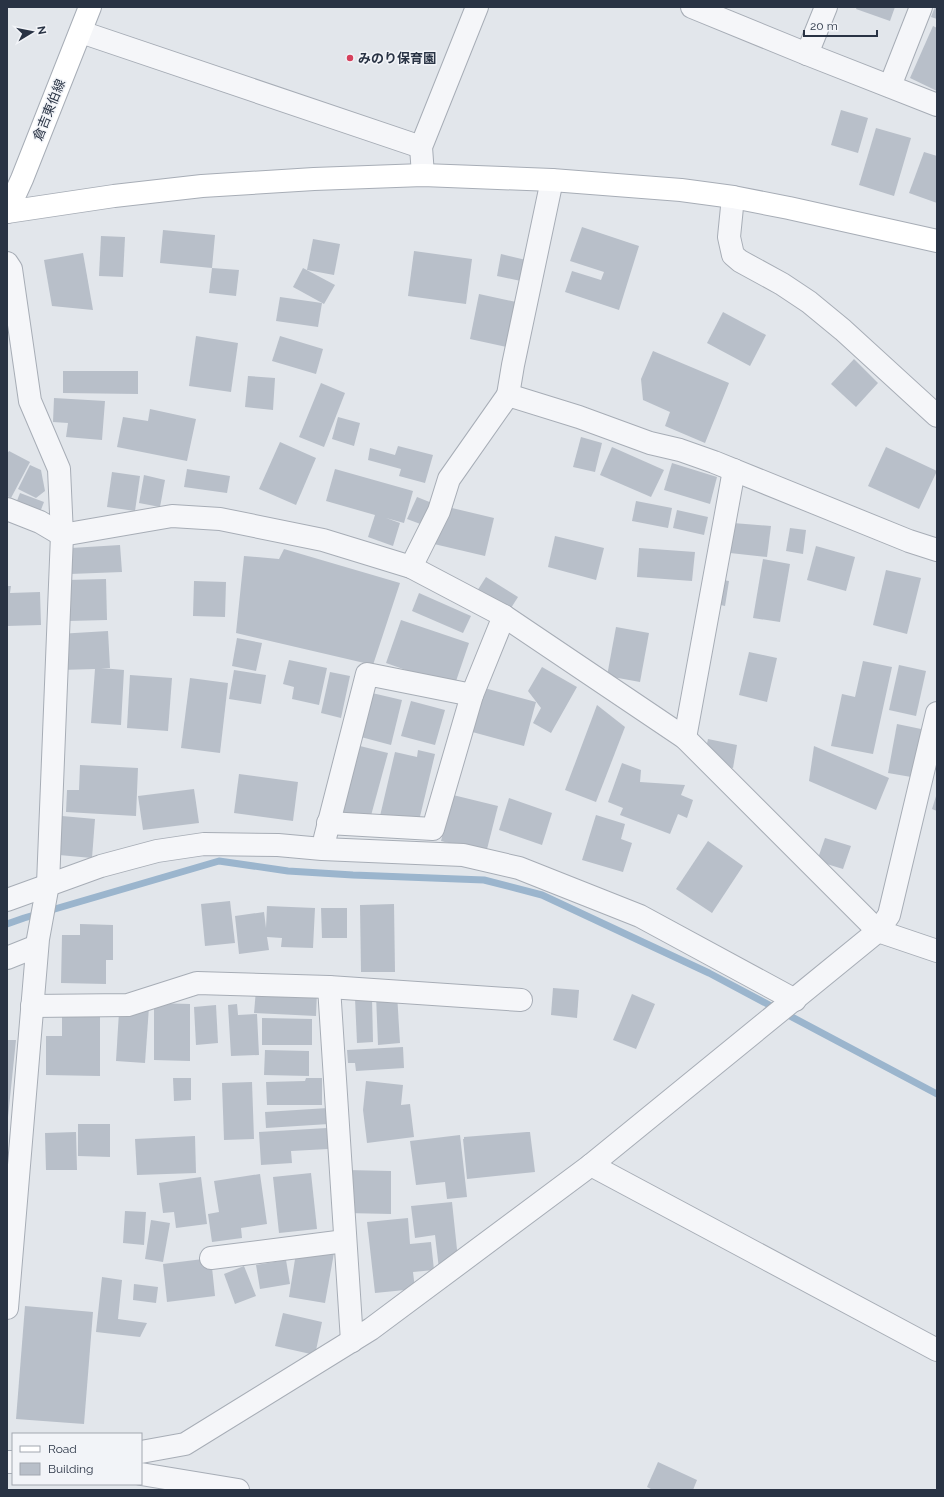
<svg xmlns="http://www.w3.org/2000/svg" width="944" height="1497" font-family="Raleway,'Noto Sans JP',sans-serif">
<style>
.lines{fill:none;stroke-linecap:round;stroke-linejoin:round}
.stream{stroke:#9bb5cd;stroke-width:7}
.building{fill:#b8bfc9}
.street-casing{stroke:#a7adb6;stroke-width:24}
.secondary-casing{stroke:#a7adb6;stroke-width:24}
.street{stroke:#f5f6f9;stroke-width:22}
.secondary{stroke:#fff;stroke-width:22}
.poi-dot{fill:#d6405c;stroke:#f2f4f8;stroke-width:1.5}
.labels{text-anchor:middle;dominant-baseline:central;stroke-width:3;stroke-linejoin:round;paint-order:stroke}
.poi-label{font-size:13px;font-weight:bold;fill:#293344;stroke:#f2f4f8;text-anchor:start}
.street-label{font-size:13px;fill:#293344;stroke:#f2f4f8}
</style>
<rect width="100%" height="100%" fill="#e2e6eb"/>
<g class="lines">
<polyline class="stream" points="7,924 24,918 219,861 288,871 353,875 484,880 542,895 709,973 937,1094"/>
</g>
<g class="building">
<polygon points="857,7 895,7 890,21 856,9"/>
<polygon points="935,7 937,7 937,19 931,17"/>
<polygon points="933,26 937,28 937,91 910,78"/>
<polygon points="841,110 868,118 858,153 831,145"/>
<polygon points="876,128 911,138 894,196 859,185"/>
<polygon points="924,152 937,156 937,203 909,193"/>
<polygon points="582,227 639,246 619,310 565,292 572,271 601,280 604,272 570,261"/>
<polygon points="163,230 215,235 212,268 160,263"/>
<polygon points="101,236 125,237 123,277 99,276"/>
<polygon points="313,239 340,244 334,275 307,270"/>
<polygon points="414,251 472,259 466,304 408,296"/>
<polygon points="83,253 93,310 52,306 44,260"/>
<polygon points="501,254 526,260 521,281 497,276"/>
<polygon points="212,268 239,270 236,296 209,293"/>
<polygon points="303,268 335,285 324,304 293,287"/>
<polygon points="479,294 521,303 511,348 470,339"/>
<polygon points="280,297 322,303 318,327 276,321"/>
<polygon points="723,312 766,335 750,366 707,343"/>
<polygon points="196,336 238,343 231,392 189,386"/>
<polygon points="280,336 323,349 316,374 272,361"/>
<polygon points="653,351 729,383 705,443 665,426 670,412 643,400 641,379"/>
<polygon points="854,359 878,383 856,407 831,384"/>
<polygon points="63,371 138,371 138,394 63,393"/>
<polygon points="248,376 275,378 273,410 245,407"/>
<polygon points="321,383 345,393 324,447 299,437"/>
<polygon points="54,398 105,401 102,440 66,437 68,423 53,422"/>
<polygon points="150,409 196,419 187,461 117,447 123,417 148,421"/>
<polygon points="338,417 360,423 354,446 332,439"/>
<polygon points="581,437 602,443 595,472 573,467"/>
<polygon points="280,442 316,458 296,505 259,489"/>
<polygon points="398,446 433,455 425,483 399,476 401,469 368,460 370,448 395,455"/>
<polygon points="612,447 664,470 651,497 600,475"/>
<polygon points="886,447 937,471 919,509 868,486"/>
<polygon points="9,451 30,462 11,498 7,496 7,454"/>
<polygon points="672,463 717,477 710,504 664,490"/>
<polygon points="30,465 41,470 45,491 36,498 18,489"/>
<polygon points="187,469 230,476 227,493 184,487"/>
<polygon points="335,469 413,491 404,523 386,518 400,523 393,546 368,537 375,515 326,501"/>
<polygon points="112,472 140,476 135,511 107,507"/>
<polygon points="144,475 165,480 160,507 139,503"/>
<polygon points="20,493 44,502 37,520 13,511"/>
<polygon points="417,497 432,503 423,525 407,519"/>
<polygon points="636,501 672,508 668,528 632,521"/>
<polygon points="452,508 494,518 485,556 434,544"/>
<polygon points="677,510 708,517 704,535 673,528"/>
<polygon points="733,523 771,526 767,557 730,553"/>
<polygon points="790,528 806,530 803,554 786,551"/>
<polygon points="555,536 604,548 596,580 548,567"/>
<polygon points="120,545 122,572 70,574 69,559 72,560 71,548"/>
<polygon points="816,546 855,557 846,591 807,580"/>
<polygon points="639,548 695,552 692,581 637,577"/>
<polygon points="284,549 400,583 373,665 236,633 244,556 279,559"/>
<polygon points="763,559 790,564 780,622 753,618"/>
<polygon points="886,570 921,578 907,634 873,625"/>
<polygon points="486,577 518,597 504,619 472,599"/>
<polygon points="106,579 107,620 68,621 67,580"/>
<polygon points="717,579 729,581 725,606 712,603"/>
<polygon points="194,581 226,582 225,617 193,616"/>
<polygon points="7,586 11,586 10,593 40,592 41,625 7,626"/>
<polygon points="419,593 471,616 463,633 412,611"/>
<polygon points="401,620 469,643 454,687 386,663"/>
<polygon points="616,627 649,633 640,682 607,676"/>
<polygon points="108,631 110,668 101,668 124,670 121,725 91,723 95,669 60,670 58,634"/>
<polygon points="237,638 262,643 256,671 232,666"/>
<polygon points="749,652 777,658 767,702 739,695"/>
<polygon points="289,660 327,668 319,705 292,699 294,687 283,684"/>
<polygon points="863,661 892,667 873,754 831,746 842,694 855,697"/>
<polygon points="899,665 926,671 916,716 889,710"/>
<polygon points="542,667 577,687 551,733 533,723 541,708 528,691"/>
<polygon points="234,670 266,675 261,704 229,699"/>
<polygon points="330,672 350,676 341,718 321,713"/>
<polygon points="130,675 172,678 168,731 127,728"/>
<polygon points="190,678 228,683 220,753 181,748"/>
<polygon points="477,686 536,702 524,746 465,730"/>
<polygon points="372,693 402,700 391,745 361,737"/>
<polygon points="411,701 445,710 435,745 401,736"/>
<polygon points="597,705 625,727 596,802 565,790"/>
<polygon points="897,724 926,730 917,778 888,773"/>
<polygon points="708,739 737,745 733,768 703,762"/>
<polygon points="360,746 388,753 369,823 341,816"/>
<polygon points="814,746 889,778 876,810 809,781"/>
<polygon points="418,750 435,754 418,825 380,816 395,752 417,757"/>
<polygon points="622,763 641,770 640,782 685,785 681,795 693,800 687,818 678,814 670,834 620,815 623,808 608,802"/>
<polygon points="80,765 138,768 136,816 66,812 67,790 79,790"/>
<polygon points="239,774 298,782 293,821 234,813"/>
<polygon points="194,789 199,823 143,830 138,796"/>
<polygon points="937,793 937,811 932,809"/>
<polygon points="453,795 498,806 486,853 441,841"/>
<polygon points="509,798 552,813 542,845 499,830"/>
<polygon points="596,815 625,824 621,839 632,843 623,872 582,860"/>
<polygon points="62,816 95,819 92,858 59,855"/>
<polygon points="825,838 851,846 843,869 817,861"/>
<polygon points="708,841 743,866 712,913 676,889"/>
<polygon points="230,901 235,943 205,946 201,904"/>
<polygon points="394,904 395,972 361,972 360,905"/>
<polygon points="267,906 315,908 313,948 281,947 282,938 267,937 269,950 239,954 235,916 264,912 266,928"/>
<polygon points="321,908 347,908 347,938 322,938"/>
<polygon points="80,924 113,925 113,960 106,960 106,984 61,983 62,935 80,935"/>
<polygon points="553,988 579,990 577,1018 551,1015"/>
<polygon points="256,990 317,992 316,1016 254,1013"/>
<polygon points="397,994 400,1043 378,1045 376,995"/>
<polygon points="632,994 655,1004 636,1049 613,1040"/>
<polygon points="372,997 373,1042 357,1043 355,998"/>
<polygon points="154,1003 190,1004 190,1061 154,1060"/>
<polygon points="237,1004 238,1015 257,1014 259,1055 231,1056 228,1005"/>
<polygon points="216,1005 218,1043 196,1045 194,1007"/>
<polygon points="149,1007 145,1063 116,1061 119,1012"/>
<polygon points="62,1013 100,1013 100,1076 46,1075 46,1036 62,1036"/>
<polygon points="262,1018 312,1019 312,1045 262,1045"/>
<polygon points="7,1040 16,1040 8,1117 7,1117"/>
<polygon points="403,1047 404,1068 356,1071 355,1063 348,1063 347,1050"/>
<polygon points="265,1050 309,1051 309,1076 264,1075"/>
<polygon points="173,1078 191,1078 191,1100 174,1101"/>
<polygon points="306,1078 322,1078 322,1105 267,1105 266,1082 305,1081"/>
<polygon points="366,1081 403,1085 401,1105 410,1104 414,1137 367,1143 363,1110"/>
<polygon points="252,1082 254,1139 224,1140 222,1083"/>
<polygon points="328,1108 329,1124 266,1128 265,1112"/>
<polygon points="78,1124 110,1124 110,1157 78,1156"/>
<polygon points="327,1128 328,1149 291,1151 292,1163 261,1165 259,1132"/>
<polygon points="76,1132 77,1170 46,1170 45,1133"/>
<polygon points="527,1132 530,1132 535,1172 467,1179 463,1139 464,1139 464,1137"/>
<polygon points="460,1135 467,1197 447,1199 445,1182 416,1185 410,1141"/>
<polygon points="195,1136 196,1173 137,1175 135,1139"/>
<polygon points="347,1170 391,1171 391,1214 346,1213"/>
<polygon points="311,1173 317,1229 279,1233 273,1177"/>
<polygon points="260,1174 267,1224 241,1228 242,1238 212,1242 208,1214 219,1212 214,1181"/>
<polygon points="201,1177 207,1224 176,1228 174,1212 163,1213 159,1183"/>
<polygon points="452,1202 458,1259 439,1269 435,1235 415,1238 411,1206"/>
<polygon points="125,1211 146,1212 144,1245 123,1243"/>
<polygon points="408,1218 410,1244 431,1242 434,1270 413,1272 415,1289 375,1293 367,1222"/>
<polygon points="151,1220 170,1223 163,1262 145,1259"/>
<polygon points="296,1253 334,1253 325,1303 289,1297"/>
<polygon points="211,1258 215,1296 167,1302 163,1264"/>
<polygon points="286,1260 290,1284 260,1289 256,1265"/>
<polygon points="244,1266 256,1296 235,1304 224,1274"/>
<polygon points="102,1277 122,1280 118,1319 147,1323 140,1337 96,1332"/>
<polygon points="134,1284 158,1287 156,1303 133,1300"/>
<polygon points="25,1306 93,1312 84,1424 16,1419"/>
<polygon points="283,1313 322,1322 315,1355 275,1346"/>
<polygon points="658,1462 697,1480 693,1490 653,1490 647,1487"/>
</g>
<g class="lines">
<defs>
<g id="street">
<polyline points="692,7 807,54 937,105"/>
<polyline points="81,32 421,147"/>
<polyline points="807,54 826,7"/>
<polyline points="890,86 921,7"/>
<polyline points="423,175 421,147 477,7"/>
<polyline points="733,197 729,237 733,255 740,261 782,284 809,302 843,330 937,416"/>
<polyline points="7,263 11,269 30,401 59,469 62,535 48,884 38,939 7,1308"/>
<polyline points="508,395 513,365 552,180"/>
<polyline points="7,509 40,522 62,535 172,516 220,519 323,540 411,567 504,616 685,738 878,931 937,951"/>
<polyline points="411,567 439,511 449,479 508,395 579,417 650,443 680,450 714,462 909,541 937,550"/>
<polyline points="685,738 734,470"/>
<polyline points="328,823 433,829 472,695 504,616"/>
<polyline points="325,838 367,674 472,695"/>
<polyline points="7,900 101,866 157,851 204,844 278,845 322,849 463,855 519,868 640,916 795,1000"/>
<polyline points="7,958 37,946"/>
<polyline points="329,987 352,1341"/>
<polyline points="32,1006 128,1005 197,983 329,987 521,1000"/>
<polyline points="591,1165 937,1350"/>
<polyline points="211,1258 345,1241"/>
<polyline points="141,1452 185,1444 371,1329 591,1165 878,931 889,915 937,713"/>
<polyline points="7,1462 13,1462"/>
<polyline points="141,1474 238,1490"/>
</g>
<g id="secondary">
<polyline points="7,212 114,196 202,186 314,179 423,175 552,180 681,190 733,197 789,208 937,241"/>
<polyline points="7,212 22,179 90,7"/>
</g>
</defs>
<use href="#street" class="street-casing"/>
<use href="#secondary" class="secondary-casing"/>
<use href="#street" class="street"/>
<use href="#secondary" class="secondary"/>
</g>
<circle class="poi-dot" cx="350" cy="58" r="4"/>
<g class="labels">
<g class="poi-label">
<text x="358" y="58">みのり保育園</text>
</g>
<g class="street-label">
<text transform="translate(49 110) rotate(-68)">倉吉東伯線</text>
</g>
</g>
<rect width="944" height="1497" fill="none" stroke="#293344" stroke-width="16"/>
<rect x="12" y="1433" width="130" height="52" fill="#f2f4f8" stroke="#a2a7b0"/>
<rect x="20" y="1446" width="20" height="6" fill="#ffffff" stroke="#a2a7b0"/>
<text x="48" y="1453" font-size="12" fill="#293344">Road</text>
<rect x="20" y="1463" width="20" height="12" fill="#b8bfc9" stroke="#a2a7b0"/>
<text x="48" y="1473" font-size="12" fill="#293344">Building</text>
<g transform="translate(32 32) rotate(80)" stroke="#f2f4f8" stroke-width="3" paint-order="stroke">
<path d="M0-3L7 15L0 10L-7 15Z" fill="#293344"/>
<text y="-6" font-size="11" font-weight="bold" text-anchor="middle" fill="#293344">N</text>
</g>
<path d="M804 30v6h73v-6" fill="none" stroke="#293344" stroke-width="2"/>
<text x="810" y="30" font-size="12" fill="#293344" stroke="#f2f4f8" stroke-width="3" paint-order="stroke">20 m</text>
</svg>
